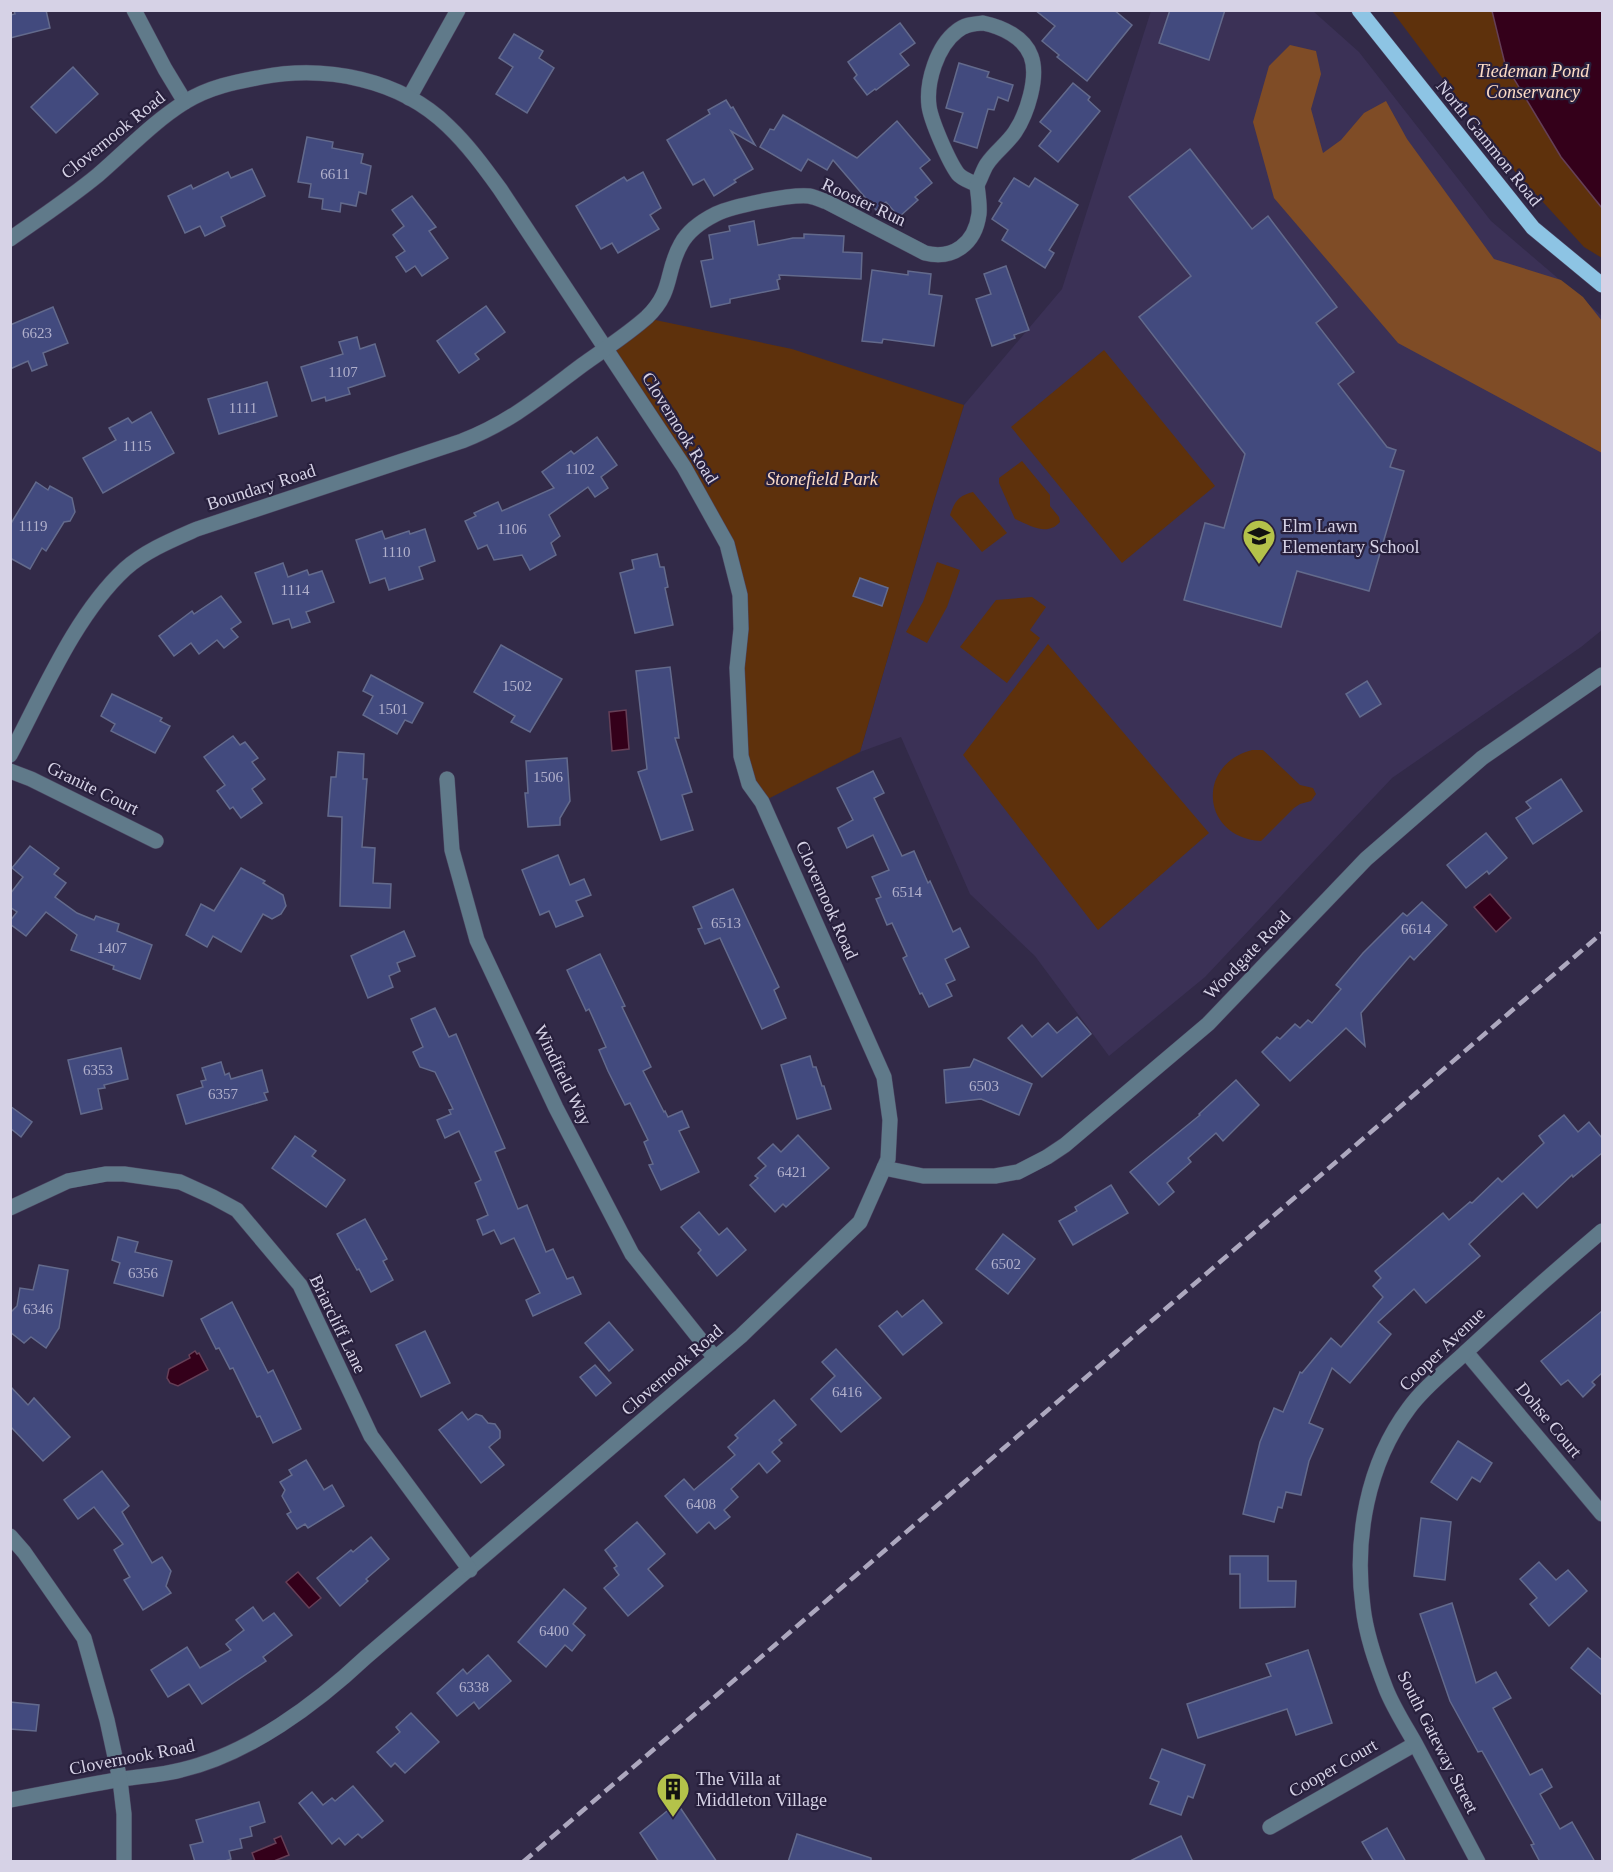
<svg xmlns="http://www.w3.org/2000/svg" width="1613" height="1872" font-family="'Times New Roman',serif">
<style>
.built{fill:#3b3156}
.green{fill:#5e310c}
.forest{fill:#7f4c26}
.water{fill:#34001a;stroke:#653f57;stroke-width:1.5}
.building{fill:#424a7e;stroke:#636a8c;stroke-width:1.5}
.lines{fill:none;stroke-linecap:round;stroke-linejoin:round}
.minor-casing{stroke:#4c4561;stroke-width:16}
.major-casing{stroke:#4c4561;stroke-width:16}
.minor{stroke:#607a8a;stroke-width:15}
.major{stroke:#8dc4e4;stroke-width:15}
.rail{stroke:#ada8bf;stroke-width:4.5;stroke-dasharray:12 6;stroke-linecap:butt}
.labels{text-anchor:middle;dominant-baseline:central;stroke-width:4.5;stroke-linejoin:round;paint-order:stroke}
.number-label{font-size:15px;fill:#b1b0cc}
.park-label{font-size:18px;font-style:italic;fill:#fcdbc5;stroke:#28203d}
.street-label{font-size:18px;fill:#d6d2e6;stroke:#28203d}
.poi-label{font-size:18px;fill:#d6d2e6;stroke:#28203d;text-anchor:start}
</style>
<rect width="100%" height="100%" fill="#322a48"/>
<polygon class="built" points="1151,11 1313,11 1359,52 1491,221 1602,316 1602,630 1581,647 1392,778 1205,977 1109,1056 1035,956 970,894 901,737 860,752 934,501 964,405 1062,289"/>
<g class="green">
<polygon points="1392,11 1602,11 1602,258 1584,247 1500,155"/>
<polygon points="646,318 792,349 964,405 934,501 860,752 762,802 749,784 741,629 727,544 606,348"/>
<polygon points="1104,350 1215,486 1122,563 1011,427"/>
<path d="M1022,461l28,34v11l9,11 1,5c-13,15 -30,3 -45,-3l-16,-36v-5z"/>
<path d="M973,492l34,41 -25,19 -32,-37c5,-15 9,-19 23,-23z"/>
<polygon points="937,562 960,570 947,607 927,643 906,632 923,602"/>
<polygon points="1032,597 1046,607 1030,630 1040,638 1007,683 960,647 996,600"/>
<polygon points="1048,644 1209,833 1098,930 963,755"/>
<path d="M1252,750h11l37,35 13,3 3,6 -5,7 -11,3 -6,4 -33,33c-59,-3 -66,-76 -9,-91z"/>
</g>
<polygon class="forest" points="1290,45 1316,51 1321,74 1311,109 1323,153 1341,140 1364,113 1386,101 1407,139 1494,259 1561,280 1583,297 1602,321 1602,453 1398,343 1274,198 1253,122 1269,66"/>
<g class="water">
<polygon points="1492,11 1602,11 1602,208 1561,157 1505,64"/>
<polygon points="626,710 629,749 612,751 609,712"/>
<polygon points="1490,894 1511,918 1496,932 1474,907"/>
<polygon points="195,1351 197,1354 199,1353 208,1370 178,1386 170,1383 167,1378 169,1369 190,1358 189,1355"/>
<polygon points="298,1572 321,1598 309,1608 286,1582"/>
<polygon points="281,1836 289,1855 274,1861 255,1861 252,1853 276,1843 274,1839"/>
</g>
<g class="building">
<polygon points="14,10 46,10 50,28 10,38 10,15 15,14"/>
<polygon points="1035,10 1114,10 1132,25 1087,81 1057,57 1059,55 1042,41 1055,26"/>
<polygon points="1170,10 1225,10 1209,60 1159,43"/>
<polygon points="900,23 915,43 900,54 909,65 876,90 875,89 867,95 854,78 857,75 848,62"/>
<polygon points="514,34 543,51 539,58 554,68 527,113 496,94 513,67 499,58"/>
<polygon points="959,63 989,72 987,77 1013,85 1008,101 998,97 994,110 988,109 977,148 954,141 963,113 946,108"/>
<polygon points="73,67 98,94 56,133 31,107"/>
<polygon points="1073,83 1090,97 1088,100 1100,111 1058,162 1039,146 1051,131 1040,122"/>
<polygon points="726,100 731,108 733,107 755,145 731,131 753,169 734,180 736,182 714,196 704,179 693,185 667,140 710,114 708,110"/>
<polygon points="783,115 857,158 897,121 930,160 920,168 932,183 915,197 918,200 899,217 886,202 876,210 833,160 827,170 808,159 801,171 760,147 770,129 774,130"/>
<polygon points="307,137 333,142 332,148 363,154 361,163 371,166 366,194 359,192 356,206 341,203 340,212 322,209 323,199 309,197 311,184 298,182"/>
<polygon points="1190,149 1252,229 1268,216 1337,307 1316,323 1354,372 1338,384 1387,447 1396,450 1390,467 1404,471 1369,591 1297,571 1281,627 1184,600 1205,523 1224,528 1245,454 1139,317 1191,276 1129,197"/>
<polygon points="252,169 265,196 221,217 225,226 205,236 200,226 185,233 168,196 191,185 193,189 228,172 231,178"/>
<polygon points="643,172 661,208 650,215 659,229 618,253 612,243 601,249 576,206 624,177 627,181"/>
<polygon points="1014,178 1029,187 1035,178 1078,205 1049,250 1054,253 1045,268 1002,240 1008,230 992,219 1002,203 999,201"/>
<polygon points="412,196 436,227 429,231 448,258 422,276 415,266 406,272 396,257 405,251 393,235 404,226 392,210"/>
<polygon points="754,221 758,245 793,238 804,238 804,234 844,236 843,252 862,253 861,279 779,275 780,279 777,280 779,289 730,299 730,303 711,307 701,261 713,259 709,235 730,231 729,226"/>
<polygon points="1006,266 1029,330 1014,335 1015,338 992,346 976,299 991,294 984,274"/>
<polygon points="872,270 908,275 908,271 931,274 929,294 942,296 934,346 883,339 882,343 862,341"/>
<polygon points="486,306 505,332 475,354 479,359 459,373 437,341"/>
<polygon points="53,307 68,343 43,353 47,365 32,371 28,361 10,369 10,325"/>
<polygon points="357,337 360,349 375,344 385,376 348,388 350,394 326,401 325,397 312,401 301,367 343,354 339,342"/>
<polygon points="267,382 277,416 219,434 208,399"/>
<polygon points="151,412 174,453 103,493 83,458 116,440 109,428 128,418 132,423"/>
<polygon points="597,437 617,465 601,477 608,488 595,497 588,487 549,515 560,536 551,543 556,555 530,570 522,555 494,560 487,545 478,549 465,521 476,516 474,513 498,502 502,511 554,488 542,472 571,451 574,454"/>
<polygon points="36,482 48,490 50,486 72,498 75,512 70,521 64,522 46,551 42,548 30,569 10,558 10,525"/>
<polygon points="425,529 435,561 419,567 423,579 389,590 385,578 370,583 356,540 382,531 385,539 409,531 410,534"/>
<polygon points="657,554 660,567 664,567 668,587 665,588 673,625 635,633 620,573 634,569 632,560"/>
<polygon points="283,563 288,577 307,570 309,575 322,571 334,602 306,612 310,622 292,628 289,619 273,624 255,573"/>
<polygon points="860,578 888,588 882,606 853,596"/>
<polygon points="221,596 241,622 231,629 238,637 224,648 217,640 199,654 191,643 174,656 159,636 192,611 194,614"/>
<polygon points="501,645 562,679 530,732 511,722 515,716 474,692"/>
<polygon points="670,667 679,738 675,738 692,792 682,795 693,830 661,840 638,772 647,769 636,671"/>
<polygon points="371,675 423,703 412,723 405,720 397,734 363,715 373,696 363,691"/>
<polygon points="1367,681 1381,704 1360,717 1346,694"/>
<polygon points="112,694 162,718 160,721 170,726 155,753 111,731 115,724 101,716"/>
<polygon points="233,736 240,745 245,742 258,758 252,762 265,779 252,789 262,803 241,818 233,807 230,809 217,791 225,785 204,757"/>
<polygon points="338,752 364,754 363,779 367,779 362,847 375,848 373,883 391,884 390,908 340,906 342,817 328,816 331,777 336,777"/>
<polygon points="567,758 570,801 560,818 560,825 528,827 525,793 528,793 526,761"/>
<polygon points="873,771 884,793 874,798 902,856 914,851 928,883 930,881 953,932 960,928 969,947 945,959 955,980 946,984 952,996 929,1007 922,993 920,994 903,958 907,956 892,923 887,925 876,899 881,897 872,877 889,870 873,835 847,848 838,828 853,820 837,788"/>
<polygon points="1561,779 1582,811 1533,844 1516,818 1531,808 1526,802"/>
<polygon points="1486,833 1507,858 1489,874 1487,871 1466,888 1447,865"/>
<polygon points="30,846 59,868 54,874 66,883 55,897 77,913 94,920 96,916 119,924 117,931 152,945 140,979 113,969 114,966 71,950 77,935 46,912 26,936 10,924 10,921 17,912 10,907 10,894 23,877 12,868"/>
<polygon points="558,855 570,885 584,879 591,895 576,901 583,916 556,927 549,911 540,915 522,870"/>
<polygon points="241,868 265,881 263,883 283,895 286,906 281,914 272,919 263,914 241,952 213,936 207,947 186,935 201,904 214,911"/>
<polygon points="733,889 779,987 774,990 786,1018 762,1029 720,938 705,944 698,929 702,928 693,907"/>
<polygon points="1422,902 1447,925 1414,960 1410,956 1361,1013 1365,1046 1346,1028 1290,1081 1262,1052 1277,1037 1280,1039 1295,1024 1300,1028 1308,1020 1312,1023 1341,989 1336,985 1363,953 1403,913 1407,916"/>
<polygon points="404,931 415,956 397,963 400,971 389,976 393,987 368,998 351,956"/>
<polygon points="600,954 625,1006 622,1007 651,1067 643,1071 664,1112 665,1111 668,1117 682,1111 689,1127 679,1131 699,1172 661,1190 649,1165 653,1164 644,1142 648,1140 630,1103 625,1105 608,1071 599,1050 606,1047 589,1009 586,1011 567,970"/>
<polygon points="435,1008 449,1037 456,1034 505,1148 495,1152 518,1209 527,1205 546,1252 553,1249 567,1279 573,1277 581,1294 533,1316 526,1300 540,1293 514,1238 501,1244 494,1230 483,1235 477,1220 488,1215 475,1183 481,1180 459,1131 445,1138 437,1120 451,1114 449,1110 453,1109 435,1072 420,1067 413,1052 423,1047 411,1019"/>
<polygon points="1077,1017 1091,1034 1042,1077 1008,1038 1022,1025 1032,1037 1048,1023 1057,1033"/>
<polygon points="121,1048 128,1079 104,1085 105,1088 98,1089 102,1109 81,1114 68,1060"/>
<polygon points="810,1056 813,1067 816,1067 822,1086 824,1086 831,1109 797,1119 781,1065"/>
<polygon points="974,1059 1032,1084 1019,1115 981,1099 946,1103 944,1070 970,1067"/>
<polygon points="221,1062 225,1075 229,1073 231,1079 262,1070 268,1092 264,1093 267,1100 186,1124 177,1095 203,1087 201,1081 206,1080 202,1068"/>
<polygon points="1236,1080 1259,1105 1223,1141 1216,1133 1188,1158 1191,1162 1167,1183 1174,1192 1159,1205 1130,1172 1200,1115 1199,1114"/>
<polygon points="10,1106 32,1122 21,1137 10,1128"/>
<polygon points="1564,1115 1578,1132 1589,1122 1602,1138 1602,1153 1573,1177 1572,1175 1537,1208 1523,1193 1469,1244 1480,1256 1426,1303 1414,1289 1378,1322 1391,1334 1350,1383 1332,1368 1309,1423 1323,1429 1309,1461 1301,1495 1286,1492 1282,1508 1278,1507 1274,1522 1243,1514 1260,1442 1274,1408 1283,1412 1300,1372 1302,1373 1331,1338 1341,1347 1383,1297 1373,1286 1381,1278 1375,1271 1443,1213 1449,1220 1470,1202 1472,1203 1498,1178 1502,1182 1544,1143 1539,1136"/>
<polygon points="798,1135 829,1168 786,1207 783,1204 775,1212 750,1185 758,1178 755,1176 766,1166 758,1158 773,1144 781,1152"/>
<polygon points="295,1136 316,1151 312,1156 345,1180 326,1207 272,1168"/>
<polygon points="1111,1185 1128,1213 1073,1245 1059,1221 1077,1211 1075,1207"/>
<polygon points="699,1212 719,1235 727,1228 746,1250 717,1276 698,1253 701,1250 681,1227"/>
<polygon points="365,1219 387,1259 383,1261 393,1280 371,1292 359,1269 357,1270 337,1234"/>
<polygon points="1003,1234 1035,1259 1008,1294 976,1269"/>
<polygon points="118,1237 138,1242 135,1252 172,1261 163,1296 114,1283 120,1263 112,1260"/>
<polygon points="39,1265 68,1270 59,1328 46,1348 31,1337 24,1343 10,1332 10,1313 17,1306 20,1288 33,1290"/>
<polygon points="923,1300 942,1323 903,1355 879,1326 897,1311 902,1317"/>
<polygon points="232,1302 268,1373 273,1370 301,1429 273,1443 260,1416 257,1417 233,1368 230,1369 219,1348 216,1349 201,1319"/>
<polygon points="1602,1311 1602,1373 1592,1382 1595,1385 1583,1397 1568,1380 1561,1385 1541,1361"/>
<polygon points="609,1322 633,1350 609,1371 585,1343"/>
<polygon points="425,1331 450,1383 421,1397 396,1345"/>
<polygon points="836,1349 881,1398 841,1432 811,1399 835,1376 822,1362"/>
<polygon points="595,1365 611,1383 596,1396 580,1377"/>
<polygon points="10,1386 28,1405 34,1398 70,1437 43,1461 10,1426"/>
<polygon points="774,1400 796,1425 779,1440 782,1443 772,1452 780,1461 767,1473 759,1463 731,1489 738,1497 724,1510 730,1517 715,1529 709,1522 697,1533 665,1496 684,1479 694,1490 735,1455 728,1447 738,1438 735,1435"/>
<polygon points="462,1412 468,1420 476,1414 482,1416 488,1423 495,1424 500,1431 500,1438 489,1447 504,1465 481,1483 439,1430"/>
<polygon points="1458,1441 1492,1463 1480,1482 1472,1477 1457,1500 1431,1482"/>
<polygon points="306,1460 324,1490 332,1485 344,1506 308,1528 305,1524 297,1529 287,1514 291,1512 282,1496 285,1490 280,1482 292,1475 289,1470"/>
<polygon points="102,1471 129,1506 122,1512 152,1563 162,1557 171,1571 166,1586 171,1593 143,1610 124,1580 130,1577 114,1550 123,1544 94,1507 78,1519 64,1500"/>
<polygon points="1421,1518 1451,1522 1445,1580 1414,1576"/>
<polygon points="637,1522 665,1554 648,1569 663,1586 628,1616 604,1588 619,1575 614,1568 617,1566 605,1550"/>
<polygon points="371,1537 389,1559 366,1579 368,1581 340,1606 317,1578 351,1550 353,1552"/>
<polygon points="1230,1556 1268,1556 1268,1581 1296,1581 1295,1607 1240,1608 1240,1574 1230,1574"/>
<polygon points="1539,1562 1556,1580 1568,1570 1587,1591 1549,1626 1530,1604 1537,1598 1520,1579"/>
<polygon points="564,1589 586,1608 573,1624 585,1635 572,1651 565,1645 546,1667 518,1642"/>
<polygon points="1452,1603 1476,1683 1496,1672 1511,1698 1493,1708 1530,1775 1542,1769 1552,1787 1540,1794 1560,1829 1572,1822 1595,1862 1540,1862 1531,1845 1534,1844 1482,1751 1478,1752 1450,1701 1420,1614"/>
<polygon points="253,1607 263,1621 274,1613 292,1635 263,1657 266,1661 202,1704 189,1684 168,1697 151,1670 187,1647 200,1668 231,1650 226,1644 244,1630 236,1620"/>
<polygon points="1588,1648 1602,1660 1602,1695 1571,1668"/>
<polygon points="1308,1650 1332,1723 1296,1735 1287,1709 1198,1738 1187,1704 1271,1676 1266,1664"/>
<polygon points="488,1655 511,1681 479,1709 474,1702 457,1716 437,1693 463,1669 467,1674"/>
<polygon points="10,1702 39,1705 36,1731 10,1729"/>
<polygon points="411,1713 439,1742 405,1773 395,1763 391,1767 377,1752 400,1732 396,1727"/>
<polygon points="1162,1749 1205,1765 1193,1798 1188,1796 1181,1815 1150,1804 1159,1782 1150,1778"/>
<polygon points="353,1786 383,1821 362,1838 358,1834 345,1845 339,1838 332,1844 299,1803 312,1792 323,1805 332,1798 335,1801"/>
<polygon points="259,1802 265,1822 250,1827 252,1836 240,1839 242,1848 229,1851 231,1859 222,1862 195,1862 190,1845 203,1842 196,1820"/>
<polygon points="677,1803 717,1862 659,1862 640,1833"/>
<polygon points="1387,1828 1406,1862 1374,1862 1362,1842"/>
<polygon points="797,1834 871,1858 871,1862 788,1862"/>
<polygon points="1181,1836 1193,1862 1128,1862"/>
</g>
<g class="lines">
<defs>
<g id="minor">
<polyline points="134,10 165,69 185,102"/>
<path d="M983,23c19,4 41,14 48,33 8,21 -4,58 -16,76 -8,12 -20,20 -28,32 -4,6 -6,14 -10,21 -5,-3 -15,-6 -19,-11 -9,-12 -27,-53 -29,-68 -3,-24 8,-60 28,-75 8,-7 17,-7 26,-8z"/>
<polyline points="409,98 458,10"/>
<path d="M10,239c30,-21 60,-41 88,-64 29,-25 55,-53 87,-73 24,-15 50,-20 77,-25 64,-12 138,2 186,49 20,19 36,41 52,63l184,278 43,77 13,51 1,34 -4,39 4,88 8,28 13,18 122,275 6,43 -2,39 -28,63 -119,114 -375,321c-50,47 -117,97 -185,113 -19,5 -39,6 -58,9 -38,6 -75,14 -113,21"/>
<path d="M10,755c32,-60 65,-140 115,-186 20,-18 47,-29 72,-40l265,-88c47,-18 79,-45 119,-75 22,-16 46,-31 66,-49 27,-26 18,-45 34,-73 7,-13 21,-23 35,-30 16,-8 75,-20 93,-18 6,1 12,4 18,6l98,51c28,7 50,-9 54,-39 1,-9 -1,-20 -2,-29"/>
<polyline points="10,771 31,779 156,841"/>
<polyline points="447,779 452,850 477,940 556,1108 632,1254 715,1358"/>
<polyline points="884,1168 923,1176 995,1176 1018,1172 1047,1157 1065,1145 1208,1024 1366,859 1482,758 1602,675"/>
<polyline points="10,1208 68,1181 106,1174 124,1174 180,1182 213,1197 237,1210 300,1285 371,1436 470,1570"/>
<polyline points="1466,1352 1602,1514"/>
<polyline points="10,1536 24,1552 84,1638 107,1720 120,1780 124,1814 124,1862"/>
<polyline points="1270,1827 1415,1744"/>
<path d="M1478,1862c-21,-39 -41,-78 -62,-117 -10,-18 -22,-36 -30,-56 -10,-26 -20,-54 -23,-82 -9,-68 4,-143 46,-199 16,-22 38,-38 58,-57 44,-41 89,-81 135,-120"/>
</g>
<polyline id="major" points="1359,10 1533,228 1602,285"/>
</defs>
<use href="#minor" class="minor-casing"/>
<use href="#major" class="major-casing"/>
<use href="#minor" class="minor"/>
<use href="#major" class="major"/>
<polyline class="rail" points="523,1862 1602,933"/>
</g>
<defs>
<symbol id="school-pin" viewBox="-11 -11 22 30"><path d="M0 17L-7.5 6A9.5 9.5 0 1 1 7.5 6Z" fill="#b4c24a" stroke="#28203d"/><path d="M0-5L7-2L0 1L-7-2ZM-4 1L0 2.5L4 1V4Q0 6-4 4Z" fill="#111"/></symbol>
<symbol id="building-pin" viewBox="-11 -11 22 30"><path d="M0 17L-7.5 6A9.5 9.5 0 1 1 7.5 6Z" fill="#b4c24a" stroke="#28203d"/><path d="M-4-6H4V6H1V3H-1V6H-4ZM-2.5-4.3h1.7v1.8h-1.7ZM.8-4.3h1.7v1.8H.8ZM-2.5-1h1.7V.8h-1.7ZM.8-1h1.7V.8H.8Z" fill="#111"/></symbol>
</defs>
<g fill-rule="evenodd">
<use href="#school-pin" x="1240" y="517" width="38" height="52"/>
<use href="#building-pin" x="654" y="1770" width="38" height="52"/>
</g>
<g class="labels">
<g class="number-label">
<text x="335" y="174">6611</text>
<text x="37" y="333">6623</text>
<text x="343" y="372">1107</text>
<text x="243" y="408">1111</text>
<text x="137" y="446">1115</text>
<text x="580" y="469">1102</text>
<text x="33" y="526">1119</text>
<text x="512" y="529">1106</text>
<text x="396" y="552">1110</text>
<text x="295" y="590">1114</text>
<text x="517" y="686">1502</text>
<text x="393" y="709">1501</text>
<text x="548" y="777">1506</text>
<text x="907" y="892">6514</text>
<text x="726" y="923">6513</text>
<text x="1416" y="929">6614</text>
<text x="112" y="948">1407</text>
<text x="98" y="1070">6353</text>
<text x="984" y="1086">6503</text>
<text x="223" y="1094">6357</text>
<text x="792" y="1172">6421</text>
<text x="1006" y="1264">6502</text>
<text x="143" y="1273">6356</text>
<text x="38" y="1309">6346</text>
<text x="847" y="1392">6416</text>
<text x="701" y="1504">6408</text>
<text x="554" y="1631">6400</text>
<text x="474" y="1687">6338</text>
</g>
<g class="park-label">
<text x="1533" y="71">Tiedeman Pond<tspan x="1533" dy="21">Conservancy</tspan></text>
<text x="822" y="479">Stonefield Park</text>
</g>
<g class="street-label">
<text transform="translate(113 135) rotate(-39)">Clovernook Road</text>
<text transform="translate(1489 143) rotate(51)">North Gammon Road</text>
<text transform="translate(864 202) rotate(25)">Rooster Run</text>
<text transform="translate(680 428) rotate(58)">Clovernook Road</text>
<text transform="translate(261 487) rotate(-18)">Boundary Road</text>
<text transform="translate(93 788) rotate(26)">Granite Court</text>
<text transform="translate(827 900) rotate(66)">Clovernook Road</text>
<text transform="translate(1247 955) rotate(-46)">Woodgate Road</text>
<text transform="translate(563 1075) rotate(64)">Windfield Way</text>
<text transform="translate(338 1324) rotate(64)">Briarcliff Lane</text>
<text transform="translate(1442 1349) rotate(-44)">Cooper Avenue</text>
<text transform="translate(672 1370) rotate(-41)">Clovernook Road</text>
<text transform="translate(1549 1420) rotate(50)">Dohse Court</text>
<text transform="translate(1438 1742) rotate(63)">South Gateway Street</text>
<text transform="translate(132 1757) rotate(-11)">Clovernook Road</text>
<text transform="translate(1333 1768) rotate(-30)">Cooper Court</text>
</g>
<g class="poi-label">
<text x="1282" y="526">Elm Lawn<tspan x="1282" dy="21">Elementary School</tspan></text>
<text x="696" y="1779">The Villa at<tspan x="696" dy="21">Middleton Village</tspan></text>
</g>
</g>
<rect width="1613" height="1872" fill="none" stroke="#d6d2e6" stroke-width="24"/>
</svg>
